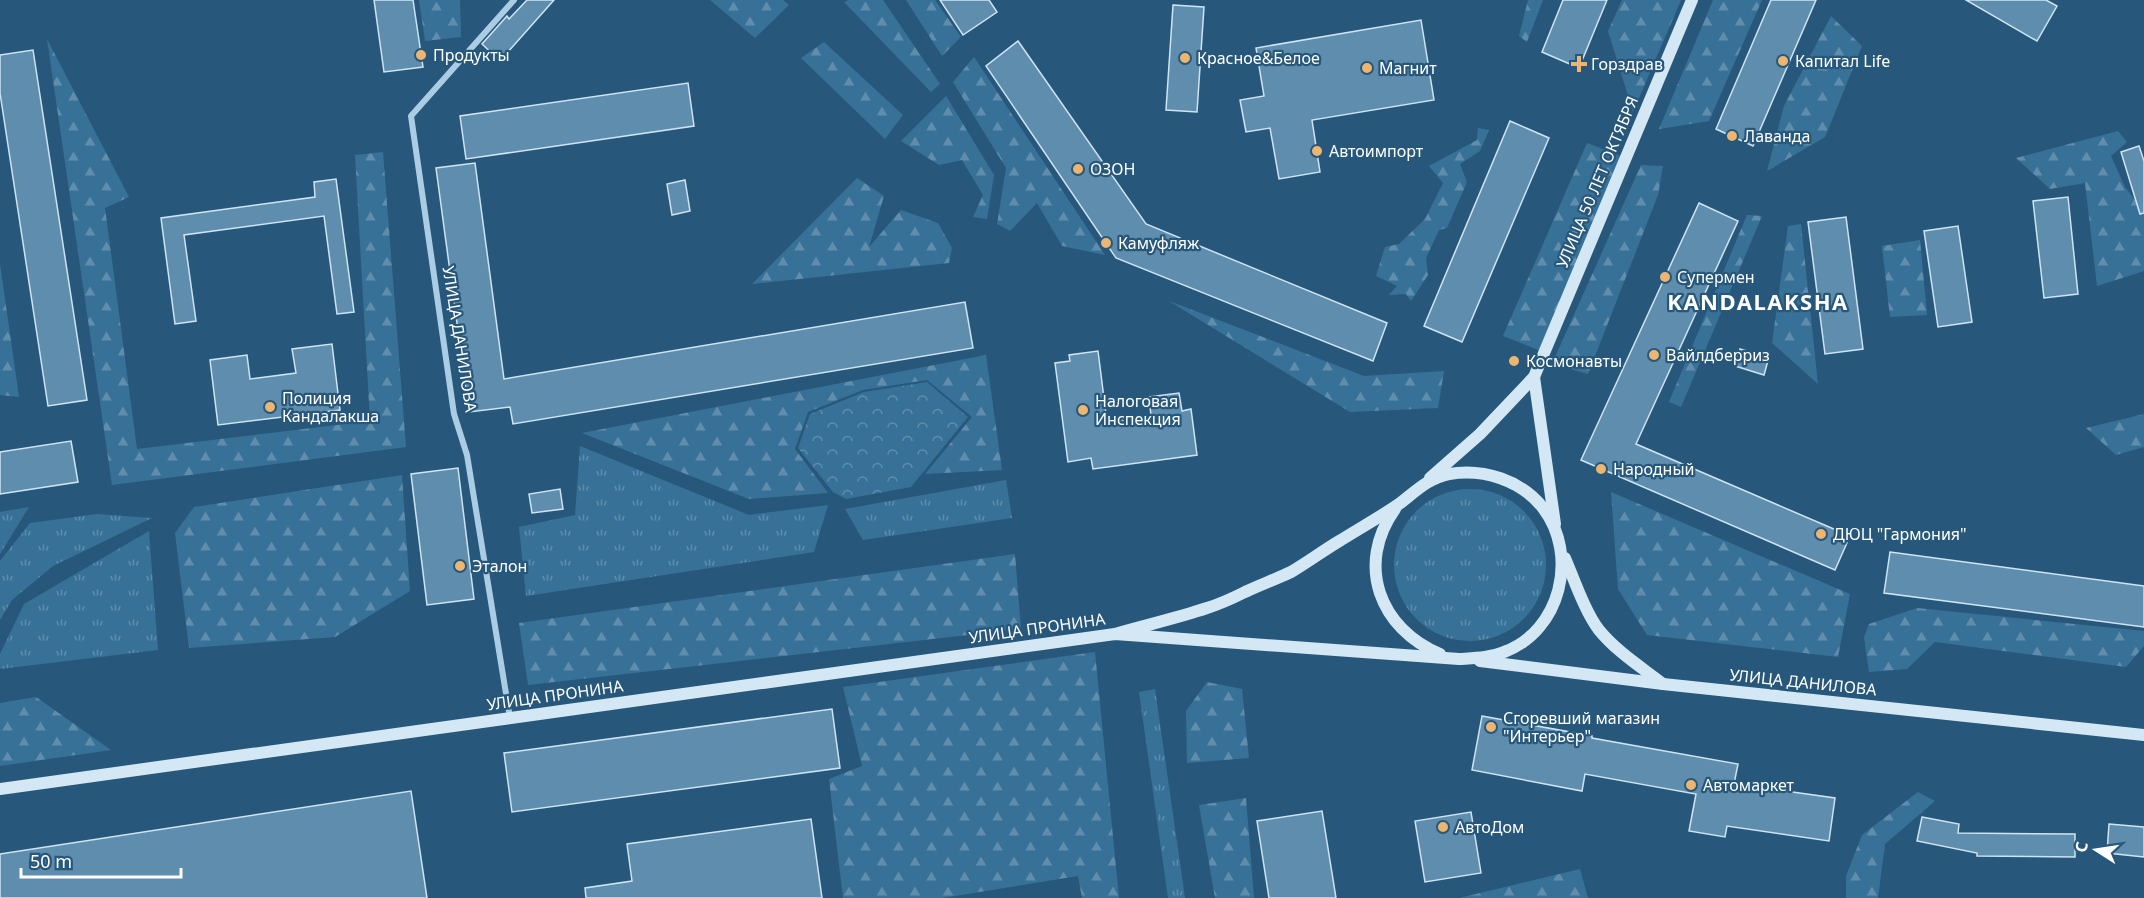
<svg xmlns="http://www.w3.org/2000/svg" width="2144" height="898" font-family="'Noto Sans',sans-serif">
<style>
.grass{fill:url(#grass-tufts)}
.forest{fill:url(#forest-firs)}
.park{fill:url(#park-crowns)}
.building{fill:#5f8dad;stroke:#cee4f3;stroke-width:1.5}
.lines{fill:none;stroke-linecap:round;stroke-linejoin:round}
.street{stroke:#abcde4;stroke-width:6}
.secondary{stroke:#d4e7f4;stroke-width:12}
.poi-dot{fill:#ecb671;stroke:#27587b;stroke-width:2}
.labels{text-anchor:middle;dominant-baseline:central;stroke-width:4.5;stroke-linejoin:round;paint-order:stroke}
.poi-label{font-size:16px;fill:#fff;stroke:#27587b;text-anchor:start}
.street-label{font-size:16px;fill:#fff;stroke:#27587b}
.district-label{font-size:22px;font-weight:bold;letter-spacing:1.5px;fill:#fff;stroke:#27587b}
</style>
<defs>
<pattern id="grass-tufts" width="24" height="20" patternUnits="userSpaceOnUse" patternTransform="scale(1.5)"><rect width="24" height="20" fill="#387197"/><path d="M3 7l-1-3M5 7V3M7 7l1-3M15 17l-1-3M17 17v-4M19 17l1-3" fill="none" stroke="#608dac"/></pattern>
<pattern id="forest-firs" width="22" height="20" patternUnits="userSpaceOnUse" patternTransform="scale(1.5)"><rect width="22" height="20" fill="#387197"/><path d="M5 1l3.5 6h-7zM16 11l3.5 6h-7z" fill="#608dac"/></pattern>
<pattern id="park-crowns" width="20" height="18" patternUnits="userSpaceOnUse" patternTransform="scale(1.5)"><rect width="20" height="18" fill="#387197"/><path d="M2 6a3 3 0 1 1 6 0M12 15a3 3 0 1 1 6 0" fill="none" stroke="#608dac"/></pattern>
</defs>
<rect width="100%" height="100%" fill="#27587b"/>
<g class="grass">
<polygon points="580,446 749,515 828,505 814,552 526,596 519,527 575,515"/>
<polygon points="1006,480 1012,518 863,540 845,509"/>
<circle cx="1470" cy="565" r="76"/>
<polygon points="29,507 0,554 0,512"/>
<polygon points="97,514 152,518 53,566 12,600 0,620 0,561 30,523"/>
<polygon points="149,531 158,650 0,669 0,654 24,604"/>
<polygon points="1155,689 1185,898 1168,898 1139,692"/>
</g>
<g class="forest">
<polygon points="419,0 460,0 461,37 425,41"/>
<polygon points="710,0 783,0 789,5 755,38"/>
<polygon points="849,0 883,0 940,84 931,92 844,2"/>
<polygon points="906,0 935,0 961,37 942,56"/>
<polygon points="1528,0 1543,0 1527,42 1519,36"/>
<polygon points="1622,0 1681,0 1633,112 1608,31"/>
<polygon points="1713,0 1762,0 1709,121 1659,129"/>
<polygon points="1831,16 1862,46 1825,137 1767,171 1784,106"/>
<polygon points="47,39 129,197 105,208 137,449 370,421 355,155 383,152 406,447 112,485"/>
<polygon points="824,42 903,115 885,139 801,58"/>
<polygon points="974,57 1105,255 1062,246 1037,203 1010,231 997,224 1006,168 953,82"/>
<polygon points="946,96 994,175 987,219 973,217 983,195 962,160 939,165 901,141"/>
<polygon points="1478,128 1489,130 1480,151 1460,164 1467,182 1447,228 1439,230 1426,258 1428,275 1411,301 1406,294 1389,295 1397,286 1376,276 1385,247 1399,244 1425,219 1443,183 1429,166 1477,140"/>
<polygon points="2118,131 2127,142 2111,156 2125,187 2144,212 2144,271 2097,286 2085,183 2050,189 2016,158"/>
<polygon points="1587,143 1621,156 1541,351 1503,336"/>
<polygon points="1641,165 1663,166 1658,195 1588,374 1552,364"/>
<polygon points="857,178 884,196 869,247 901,210 938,223 952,248 949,263 752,284"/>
<polygon points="1747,215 1762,216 1681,407 1669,402"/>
<polygon points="1801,224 1818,384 1772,343 1788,226"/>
<polygon points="1920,240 1927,315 1890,317 1882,246"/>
<polygon points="0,264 19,397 0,395"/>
<polygon points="1169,301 1364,376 1444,371 1438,408 1350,412"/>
<polygon points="986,355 1002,470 925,474 972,417 927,380 863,390 808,412 795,449 828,493 749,499 582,433"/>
<polygon points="2144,414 2144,447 2116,455 2086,428"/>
<polygon points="402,475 410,591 335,637 189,648 175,533 194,507"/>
<polygon points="1611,492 1850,594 1838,657 1647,635 1618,589"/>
<polygon points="1015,554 1021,629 528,685 519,623"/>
<polygon points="1917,608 2144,631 2144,646 2126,667 1935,642 1907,669 1869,672 1864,637 1869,624"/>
<polygon points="1095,652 1119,898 1082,898 1078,876 943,898 843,898 829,779 862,766 843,687"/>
<polygon points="1207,682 1242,689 1249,758 1187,763 1186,711"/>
<polygon points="36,697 111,750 0,766 0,703"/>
<polygon points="1918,792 1935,801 1885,844 1878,898 1846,898 1846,876 1862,835"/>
<polygon points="1246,798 1254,898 1215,898 1199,805"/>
<polygon points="1580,869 1588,898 1459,898"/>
</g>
<polygon class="park" points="927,382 968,417 911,487 846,499 833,492 798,448 810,414 864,392"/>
<g class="building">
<polygon points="374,0 413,0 423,67 384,72"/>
<polygon points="527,0 554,0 500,61 482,44 507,16 509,19"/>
<polygon points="940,0 989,0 997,12 963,35"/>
<polygon points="1563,0 1607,0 1579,68 1542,52"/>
<polygon points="1771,0 1816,0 1753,146 1716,129"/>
<polygon points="1966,0 2046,0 2057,6 2037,41"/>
<polygon points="1173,5 1204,7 1197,112 1166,110"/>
<polygon points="1421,20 1434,100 1312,120 1320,172 1279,179 1270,128 1246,132 1240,100 1264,96 1256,48"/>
<polygon points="1018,41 1146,224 1387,323 1373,361 1116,258 986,66"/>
<polygon points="33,50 87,400 48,406 0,93 0,55"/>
<polygon points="688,83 694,126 466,159 460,116"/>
<polygon points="1510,121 1549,138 1462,342 1424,326"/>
<polygon points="2139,146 2144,161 2144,213 2140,214 2121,152"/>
<polygon points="475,163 504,379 965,302 973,348 513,424 510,407 469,412 436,168"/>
<polygon points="336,179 354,312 337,314 324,216 184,235 196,321 175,324 161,218 315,197 314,182"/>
<polygon points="685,180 690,211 672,215 667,184"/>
<polygon points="2068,197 2078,294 2044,298 2033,201"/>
<polygon points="1699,203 1738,221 1636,444 1850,536 1835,570 1581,460"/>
<polygon points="1846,217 1863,349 1825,354 1808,222"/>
<polygon points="1958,226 1972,322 1938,327 1924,231"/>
<polygon points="332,344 340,410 218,425 210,360 247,355 250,379 296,373 292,349"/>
<polygon points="1740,349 1769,357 1764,375 1735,366"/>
<polygon points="1098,351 1107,422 1151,416 1149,397 1179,393 1182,411 1191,409 1197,455 1093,469 1091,458 1068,462 1055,363 1070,361 1069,355"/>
<polygon points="71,441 78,482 0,494 0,452"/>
<polygon points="458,468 474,599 427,605 411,474"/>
<polygon points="560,489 563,509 532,513 529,494"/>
<polygon points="1890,552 2144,586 2144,627 1884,593"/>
<polygon points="832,709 840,768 512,812 504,753"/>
<polygon points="1482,716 1592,736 1592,738 1738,764 1734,784 1835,798 1829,841 1727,826 1725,837 1689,831 1696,794 1585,774 1582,791 1472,770"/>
<polygon points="411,791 427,898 0,898 0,854"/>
<polygon points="1322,811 1336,898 1269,898 1257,821"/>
<polygon points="1471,812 1481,873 1425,882 1415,821"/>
<polygon points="1922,817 1959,824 1958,833 2075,834 2075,857 1977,856 1977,853 1917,841"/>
<polygon points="811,819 822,898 586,898 585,888 632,881 627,844"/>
<polygon points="2109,824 2144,827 2144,857 2107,853"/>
</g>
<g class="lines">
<polyline class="street" points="510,718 467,455 454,414 411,116 514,0"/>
<g class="secondary">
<polyline points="1534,377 1555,524"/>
<polyline points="1430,478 1480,434 1534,377 1692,0"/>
<path d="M1395,509c-40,56 -15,120 45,145"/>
<path d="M1565,558c9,21 20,54 34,72 17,21 42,37 64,54"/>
<polyline points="1480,661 1663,684 2144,735"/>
<path d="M0,789l1115,-155c31,-9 62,-16 92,-26 13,-4 26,-10 38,-16 15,-7 31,-13 46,-20 17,-10 33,-22 50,-32 19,-12 39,-23 58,-36 16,-12 29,-26 50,-30 34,-6 72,6 94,34 36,47 18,123 -39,144 -15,6 -29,6 -45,7l-344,-25"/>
</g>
</g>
<g class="poi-dot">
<circle cx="421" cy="55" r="6"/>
<circle cx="1185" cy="58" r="6"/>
<circle cx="1783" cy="61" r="6"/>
<path d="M1576 55h6v6h6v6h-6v6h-6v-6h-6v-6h6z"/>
<circle cx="1367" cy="68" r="6"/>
<circle cx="1732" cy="136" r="6"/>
<circle cx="1317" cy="151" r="6"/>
<circle cx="1078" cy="169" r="6"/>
<circle cx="1106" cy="243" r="6"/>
<circle cx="1665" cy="277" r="6"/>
<circle cx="1654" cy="355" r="6"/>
<circle cx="1514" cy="361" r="6"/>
<circle cx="270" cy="407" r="6"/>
<circle cx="1083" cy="410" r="6"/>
<circle cx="1601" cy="469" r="6"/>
<circle cx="1821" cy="534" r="6"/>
<circle cx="460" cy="566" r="6"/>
<circle cx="1491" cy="727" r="6"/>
<circle cx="1691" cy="785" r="6"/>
<circle cx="1443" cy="827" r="6"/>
</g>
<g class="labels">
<g class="poi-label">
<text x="433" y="55">Продукты</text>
<text x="1197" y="58">Красное&amp;Белое</text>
<text x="1795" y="61">Капитал Life</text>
<text x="1591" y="64">Горздрав</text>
<text x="1379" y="68">Магнит</text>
<text x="1744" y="136">Лаванда</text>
<text x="1329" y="151">Автоимпорт</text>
<text x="1090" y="169">ОЗОН</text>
<text x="1118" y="243">Камуфляж</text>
<text x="1677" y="277">Супермен</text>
<text x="1666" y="355">Вайлдберриз</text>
<text x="1526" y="361">Космонавты</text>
<text x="282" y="398">Полиция<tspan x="282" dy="18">Кандалакша</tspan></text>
<text x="1095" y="401">Налоговая<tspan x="1095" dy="18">Инспекция</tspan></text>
<text x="1613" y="469">Народный</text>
<text x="1833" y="534">ДЮЦ "Гармония"</text>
<text x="472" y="566">Эталон</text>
<text x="1503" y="718">Сгоревший магазин<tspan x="1503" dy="18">"Интерьер"</tspan></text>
<text x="1703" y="785">Автомаркет</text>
<text x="1455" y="827">АвтоДом</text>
</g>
<g class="street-label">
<text transform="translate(1597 182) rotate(-67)">УЛИЦА 50 ЛЕТ ОКТЯБРЯ</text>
<text transform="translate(460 339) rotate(81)">УЛИЦА ДАНИЛОВА</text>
<text transform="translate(1037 628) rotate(-8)">УЛИЦА ПРОНИНА</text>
<text transform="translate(1803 682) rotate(6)">УЛИЦА ДАНИЛОВА</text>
<text transform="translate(555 695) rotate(-8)">УЛИЦА ПРОНИНА</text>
</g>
<g class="district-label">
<text x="1758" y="301">KANDALAKSHA</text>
</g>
</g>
<g transform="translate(2096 850) rotate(282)" stroke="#27587b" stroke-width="4.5" paint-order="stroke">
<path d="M0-4.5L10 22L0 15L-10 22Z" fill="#ffffff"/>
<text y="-9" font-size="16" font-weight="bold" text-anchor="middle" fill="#ffffff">С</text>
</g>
<path d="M21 868v9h160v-9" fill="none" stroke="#ffffff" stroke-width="3"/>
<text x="30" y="868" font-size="18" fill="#ffffff" stroke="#27587b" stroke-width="4.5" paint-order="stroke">50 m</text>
</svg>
